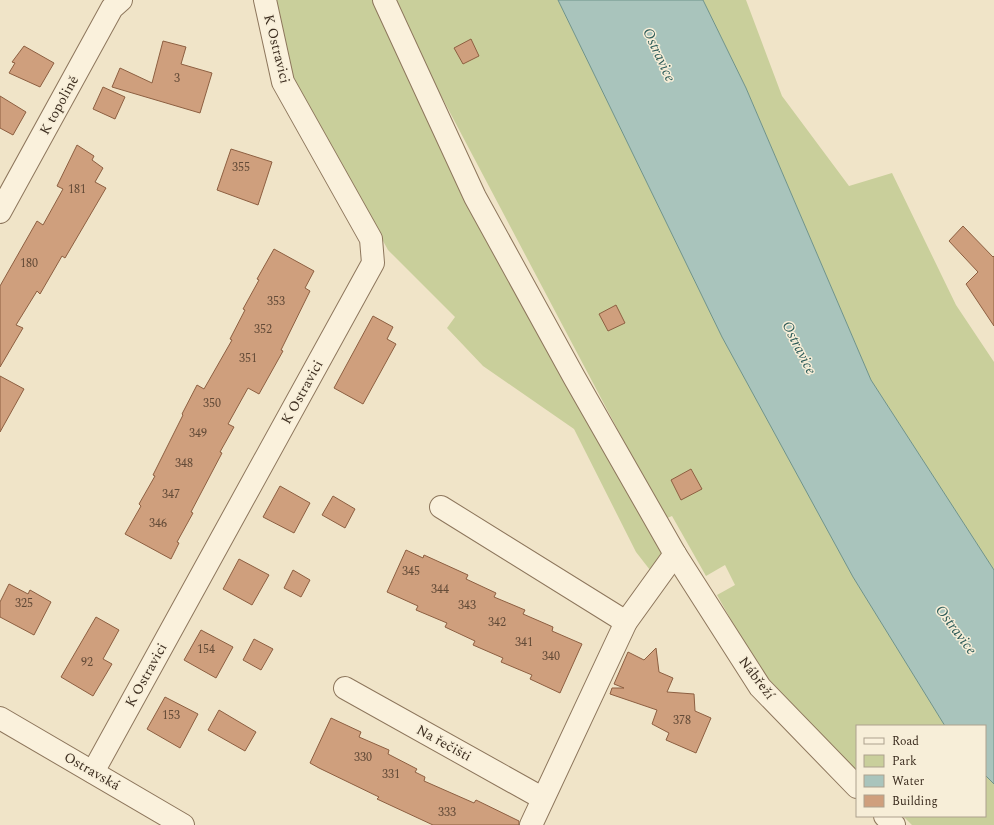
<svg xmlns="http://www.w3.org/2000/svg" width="994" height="825" font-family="Spectral,serif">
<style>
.green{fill:#c9cf9b}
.water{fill:#a9c4bc;stroke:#6f938a}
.building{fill:#cf9f7d;stroke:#8d5f41}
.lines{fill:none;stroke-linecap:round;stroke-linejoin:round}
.minor-casing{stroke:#8d765c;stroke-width:24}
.minor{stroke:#faf1dc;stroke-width:22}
.labels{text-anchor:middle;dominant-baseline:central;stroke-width:3;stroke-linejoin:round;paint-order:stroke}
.number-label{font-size:12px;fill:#624a37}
.street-label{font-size:14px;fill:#3d2e20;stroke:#f7eed8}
.water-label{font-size:15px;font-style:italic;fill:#2f5d5a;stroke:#f7eed8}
</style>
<rect width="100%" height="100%" fill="#f0e4c8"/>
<g class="green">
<polygon points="275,0 377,0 665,551 650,570 636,552 574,429 483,366 447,328 455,317 388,250 291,74"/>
<polygon points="396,0 558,0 722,337 853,577 945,726 857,726 857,771 792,707 761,673 717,595 735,585 725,565 706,576 672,516 665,519 428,71"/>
<polygon points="703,0 746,0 782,96 849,186 892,173 956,305 994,362 994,570 871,380 746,88"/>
<polygon points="985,775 994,784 994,825 912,825 903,816 985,816"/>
</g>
<polygon class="water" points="558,0 703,0 746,88 871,380 994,570 994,784 985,775 985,726 945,726 853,577 722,337"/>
<g class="building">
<polygon points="471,39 479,56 463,64 454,48"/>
<polygon points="163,41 186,47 181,64 212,73 200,113 112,87 120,68 152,83"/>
<polygon points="24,46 54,63 40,87 9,73 15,63 12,62"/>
<polygon points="103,87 125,97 115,119 93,109"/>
<polygon points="0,96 26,112 13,135 0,128"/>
<polygon points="77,145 94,156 92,160 103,168 95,182 106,188 65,258 62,256 40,294 37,291 16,325 23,328 0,367 0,286 37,221 43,225 63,189 57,186"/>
<polygon points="231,149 272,162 258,205 217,190"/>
<polygon points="963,226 993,257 994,256 994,326 966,284 978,272 949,241"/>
<polygon points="274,249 314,271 305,288 310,291 281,350 283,351 259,394 248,388 228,424 234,427 220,452 222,453 191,512 193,513 177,542 179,543 171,559 125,534 141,506 139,504 155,476 153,475 183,415 182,414 197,385 204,389 232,340 230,339 245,310 243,309 259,280 257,279"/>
<polygon points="616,305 625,323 608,331 599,314"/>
<polygon points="373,316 393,327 387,339 396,344 363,404 334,388"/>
<polygon points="0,376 24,389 0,432"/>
<polygon points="691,469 702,489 681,500 671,480"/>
<polygon points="280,486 310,503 294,533 263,517"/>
<polygon points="333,496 355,509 345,528 322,515"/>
<polygon points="406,550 423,558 424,555 468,575 466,579 496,593 494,597 525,610 523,614 553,627 552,631 582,644 560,693 530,679 532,675 501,662 503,658 473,645 475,641 445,627 447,623 416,610 418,606 387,592"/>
<polygon points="239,559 269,575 252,605 223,589"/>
<polygon points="293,570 310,580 301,597 284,588"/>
<polygon points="9,584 28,594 30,590 51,602 34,635 0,617 0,602"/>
<polygon points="96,617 119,630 103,659 112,664 93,696 61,677"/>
<polygon points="201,630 233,647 216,678 184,660"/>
<polygon points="254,639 273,649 261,670 243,660"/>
<polygon points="656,648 659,672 673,678 667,692 694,694 695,711 711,718 696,753 666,740 669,733 652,724 657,710 610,694 612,688 624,688 614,684 628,652 644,660"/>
<polygon points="165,697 198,714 180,748 147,729"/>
<polygon points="219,710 256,732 245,751 208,730"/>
<polygon points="331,718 361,732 359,737 389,750 388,754 417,769 415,772 425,777 424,781 474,803 476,800 519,821 519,825 433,825 377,799 379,797 319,768 310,763"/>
</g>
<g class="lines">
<defs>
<g id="minor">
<polyline points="384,0 475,197 574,377 675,554 760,687 857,787"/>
<polyline points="0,212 112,8 121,0"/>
<polyline points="441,507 626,622"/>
<polyline points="345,688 542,798"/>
<polyline points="0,718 183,825"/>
<polyline points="93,772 373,263 371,239 283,82 265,0"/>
<polyline points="885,816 894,825"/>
<polyline points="531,825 626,622 675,554"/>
</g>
</defs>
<use href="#minor" class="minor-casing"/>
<use href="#minor" class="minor"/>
</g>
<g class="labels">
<g class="number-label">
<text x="177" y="78">3</text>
<text x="241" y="167">355</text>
<text x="77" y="189">181</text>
<text x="29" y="263">180</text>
<text x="276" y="301">353</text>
<text x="263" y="329">352</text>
<text x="248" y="358">351</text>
<text x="212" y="403">350</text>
<text x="198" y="433">349</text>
<text x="184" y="463">348</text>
<text x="171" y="494">347</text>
<text x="158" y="523">346</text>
<text x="411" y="571">345</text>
<text x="440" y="589">344</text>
<text x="24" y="603">325</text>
<text x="467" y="605">343</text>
<text x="497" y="622">342</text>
<text x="524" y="642">341</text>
<text x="206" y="649">154</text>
<text x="551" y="656">340</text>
<text x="87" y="662">92</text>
<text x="171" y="715">153</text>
<text x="682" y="720">378</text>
<text x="363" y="757">330</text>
<text x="391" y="774">331</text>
<text x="447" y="812">333</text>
</g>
<g class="street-label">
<text transform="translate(277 49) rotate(76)">K Ostravici</text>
<text transform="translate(59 105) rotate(-61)">K topolině</text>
<text transform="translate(302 392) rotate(-61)">K Ostravici</text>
<text transform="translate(146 675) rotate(-61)">K Ostravici</text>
<text transform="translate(757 678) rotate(53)">Nábřeží</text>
<text transform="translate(444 743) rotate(29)">Na řečišti</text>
<text transform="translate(92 771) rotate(30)">Ostravská</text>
</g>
<g class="water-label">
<text transform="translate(659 55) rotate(65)">Ostravice</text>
<text transform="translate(799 348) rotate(63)">Ostravice</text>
<text transform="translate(956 630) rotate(53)">Ostravice</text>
</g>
</g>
<rect x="856" y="725" width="130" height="92" fill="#f7eed8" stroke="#ada18e"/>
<rect x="864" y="738" width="20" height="6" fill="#faf1dc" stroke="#ada18e"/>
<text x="892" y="745" font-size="12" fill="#3d2e20">Road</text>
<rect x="864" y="755" width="20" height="12" fill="#c9cf9b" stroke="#ada18e"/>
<text x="892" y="765" font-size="12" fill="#3d2e20">Park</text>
<rect x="864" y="775" width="20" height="12" fill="#a9c4bc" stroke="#ada18e"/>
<text x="892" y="785" font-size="12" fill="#3d2e20">Water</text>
<rect x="864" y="795" width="20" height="12" fill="#cf9f7d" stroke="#ada18e"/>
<text x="892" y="805" font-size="12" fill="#3d2e20">Building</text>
</svg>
